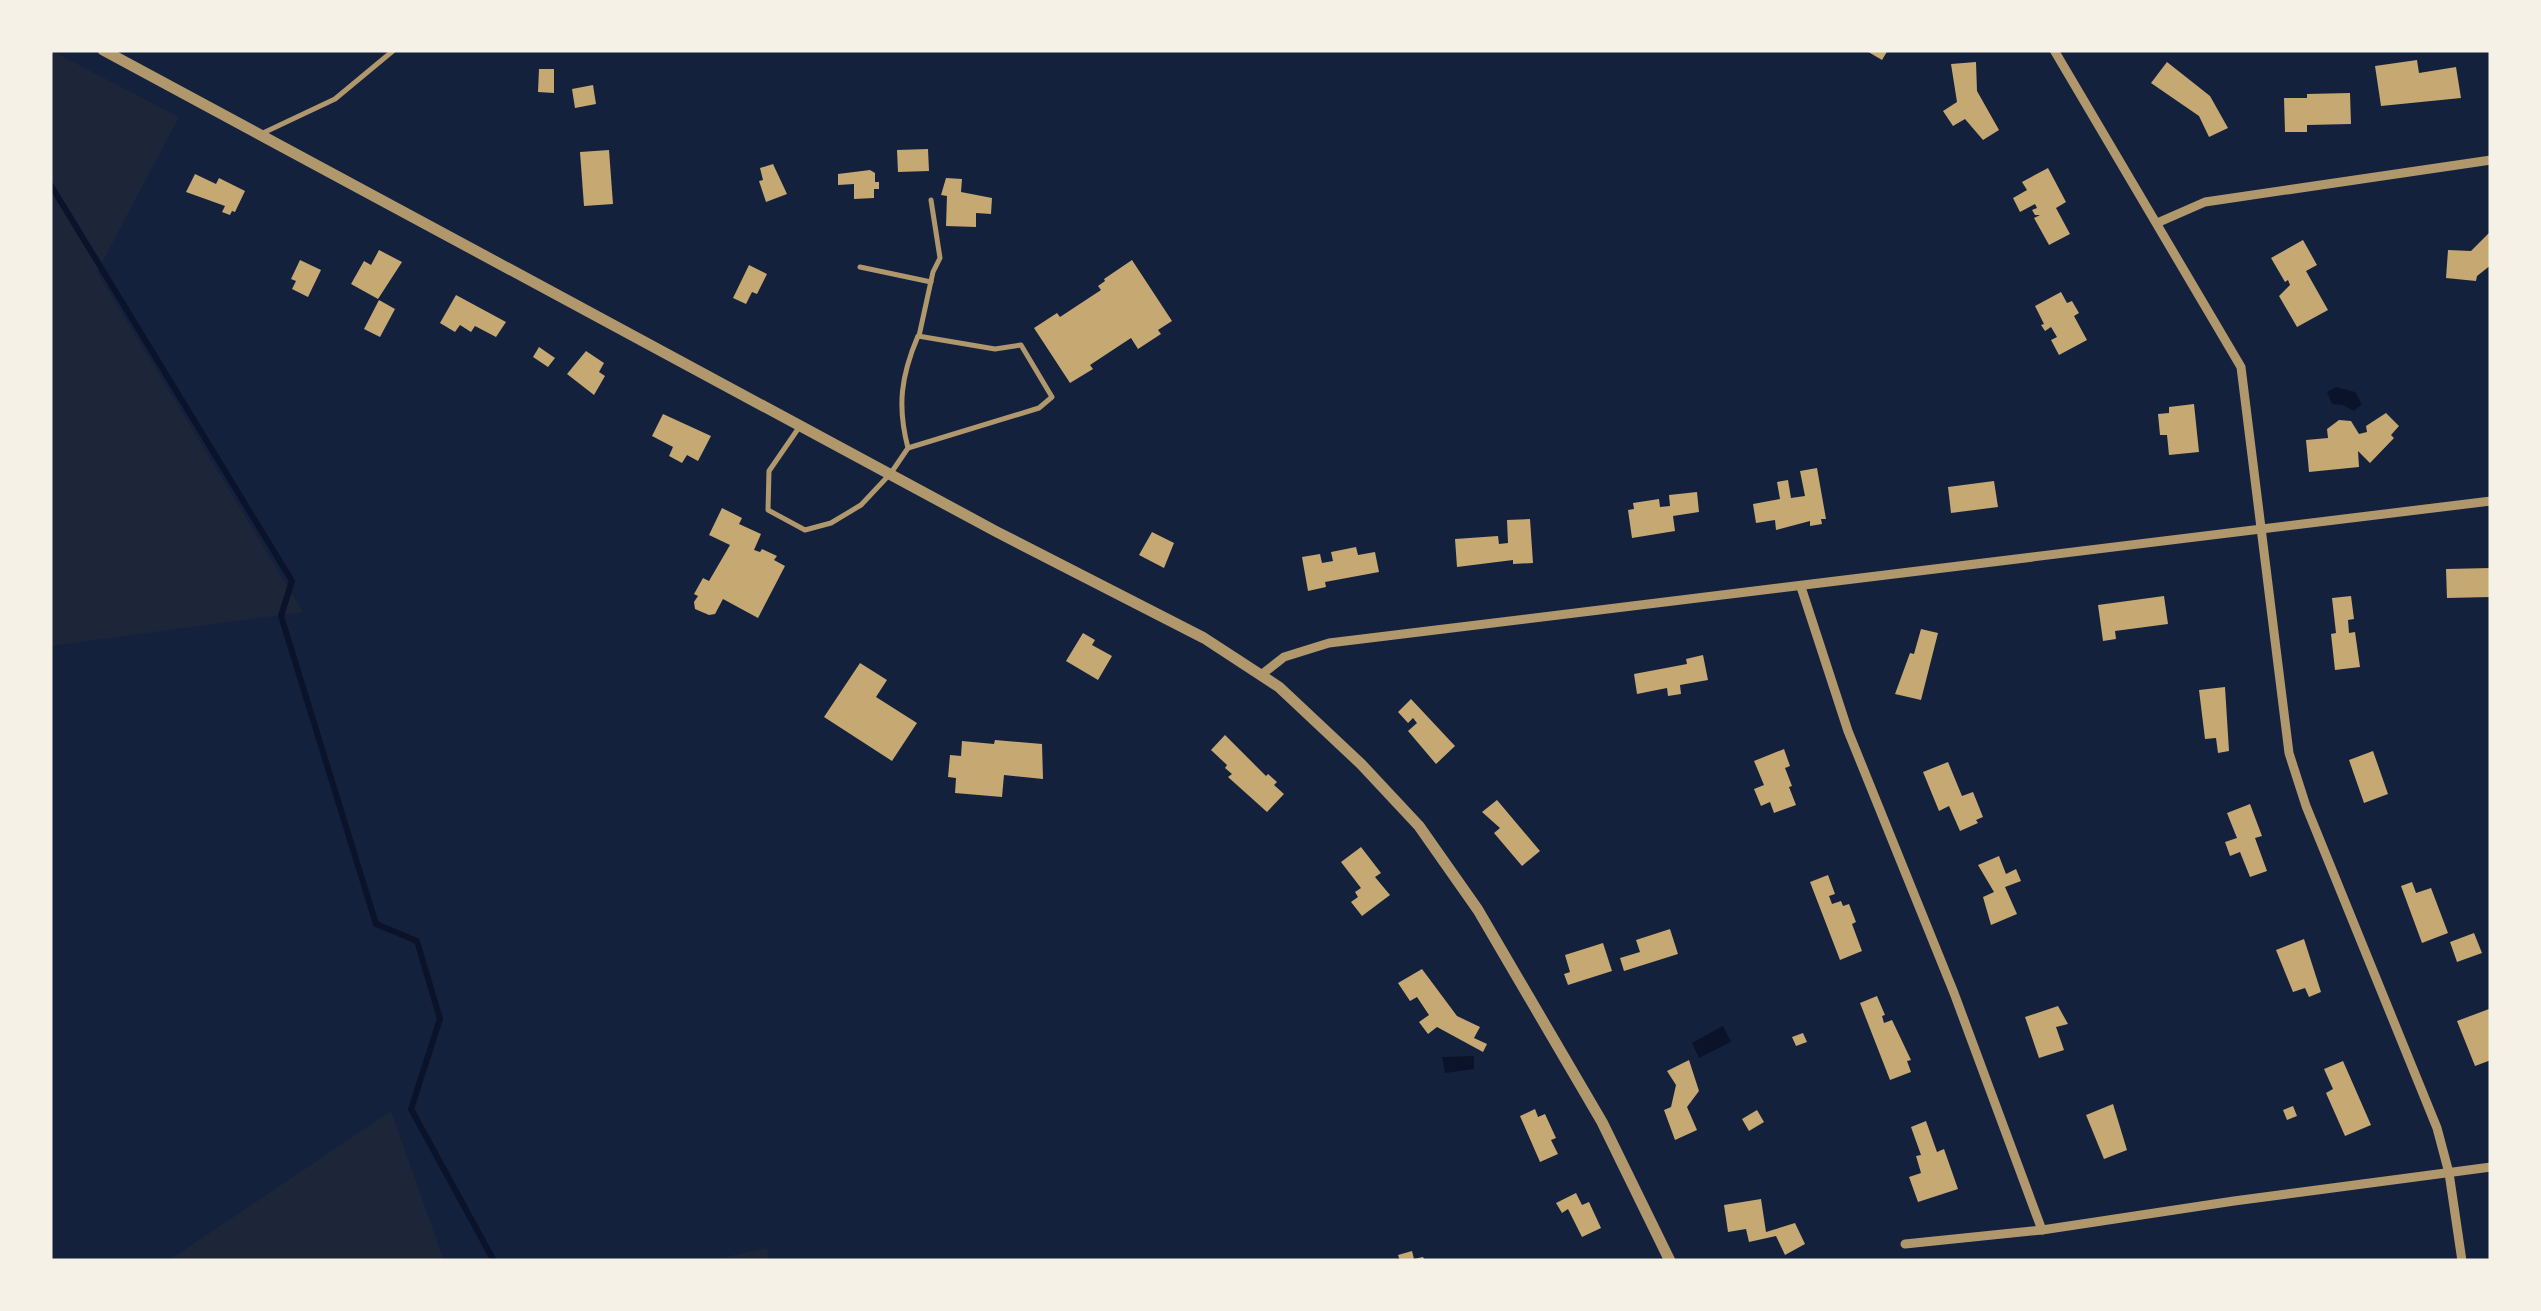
<svg xmlns="http://www.w3.org/2000/svg" width="2541" height="1311" font-family="'IBM Plex Sans',sans-serif">
<style>
.green{fill:#1d2539}
.water{fill:#0b132b}
.lines{fill:none;stroke-linecap:round;stroke-linejoin:round}
.stream{stroke:#0b132b;stroke-width:6}
.building{fill:#c6a872}
.service{stroke:#b1986c;stroke-width:5}
.minor{stroke:#b1986c;stroke-width:9}
.tertiary{stroke:#b1986c;stroke-width:11}
</style>
<rect width="100%" height="100%" fill="#14213d"/>
<g class="green">
<polygon points="50,50 179,117 97,272 303,612 50,646"/>
<polygon points="391,1111 444,1261 168,1261"/>
<polygon points="767,1248 769,1261 707,1261"/>
</g>
<g class="water">
<polygon points="2336,387 2355,392 2362,404 2354,411 2343,405 2332,404 2327,392"/>
<polygon points="1723,1026 1731,1042 1699,1058 1692,1043"/>
<polygon points="1474,1056 1474,1069 1445,1073 1442,1057"/>
</g>
<g class="lines">
<polyline class="stream" points="50,184 292,581 281,616 376,924 417,941 440,1019 411,1109 494,1261"/>
</g>
<g class="building">
<polygon points="1865,50 1888,50 1882,60"/>
<polygon points="2417,60 2419,73 2456,67 2461,98 2381,106 2375,66"/>
<polygon points="1976,62 1977,91 1999,130 1983,140 1965,119 1953,126 1943,111 1957,102 1951,64"/>
<polygon points="2167,62 2210,96 2228,128 2209,137 2199,116 2151,83"/>
<polygon points="539,69 554,69 554,93 538,92"/>
<polygon points="593,85 596,104 575,108 572,89"/>
<polygon points="2350,93 2351,124 2307,125 2307,132 2285,132 2284,98 2307,98 2307,94"/>
<polygon points="928,149 929,171 898,172 897,150"/>
<polygon points="609,150 613,204 584,206 580,152"/>
<polygon points="773,164 787,194 766,202 759,181 763,180 760,168"/>
<polygon points="2048,168 2066,202 2056,208 2070,234 2049,245 2034,218 2040,215 2035,215 2032,210 2037,208 2035,204 2020,212 2013,198 2027,190 2022,182"/>
<polygon points="870,170 875,173 875,182 879,182 879,189 874,189 874,198 854,199 854,184 838,185 838,174"/>
<polygon points="195,174 216,184 219,178 245,191 235,212 232,211 230,215 222,212 225,206 186,192"/>
<polygon points="946,178 962,179 961,192 992,198 991,214 976,213 976,227 946,226 947,196 941,195"/>
<polygon points="2491,231 2491,265 2477,276 2476,281 2446,278 2448,250 2471,251"/>
<polygon points="2303,240 2317,265 2306,271 2328,310 2297,327 2279,296 2290,285 2288,280 2285,282 2271,258"/>
<polygon points="379,250 402,262 378,299 351,284 364,261 371,265"/>
<polygon points="300,260 321,270 308,297 292,289 296,281 291,279"/>
<polygon points="1132,260 1172,321 1158,330 1161,334 1138,349 1131,338 1090,365 1093,369 1070,383 1034,328 1057,313 1060,317 1101,290 1098,286 1105,281 1104,279"/>
<polygon points="749,265 767,274 757,294 752,292 746,304 733,298"/>
<polygon points="2061,292 2067,303 2072,301 2079,313 2074,316 2087,340 2059,355 2051,340 2057,337 2051,327 2045,331 2041,325 2044,324 2035,306"/>
<polygon points="456,295 506,322 496,337 475,326 471,332 460,325 455,332 440,323"/>
<polygon points="379,300 395,309 380,337 364,329"/>
<polygon points="539,347 555,358 548,367 533,357"/>
<polygon points="586,351 604,363 599,372 605,376 594,395 567,374"/>
<polygon points="2194,404 2199,452 2169,455 2167,435 2160,435 2158,414 2169,413 2169,407"/>
<polygon points="2386,413 2399,426 2391,435 2394,438 2370,463 2358,451 2359,467 2309,472 2306,440 2328,438 2327,429 2339,420 2351,421 2359,434 2367,432 2366,426"/>
<polygon points="663,414 711,436 698,461 687,455 682,463 669,456 673,447 652,436"/>
<polygon points="1817,468 1826,519 1821,519 1822,524 1810,526 1810,521 1776,530 1775,520 1756,523 1753,504 1780,499 1777,482 1788,480 1791,498 1805,496 1800,471"/>
<polygon points="1994,481 1998,507 1951,513 1948,487"/>
<polygon points="1697,492 1699,512 1673,516 1675,531 1632,538 1628,510 1634,509 1633,503 1659,499 1660,507 1670,506 1669,495"/>
<polygon points="722,508 742,518 739,524 761,534 754,550 760,552 762,549 777,556 774,560 785,566 758,618 723,599 715,614 709,615 695,609 694,602 698,596 694,594 703,578 709,581 730,545 709,535"/>
<polygon points="1530,519 1533,563 1513,564 1513,560 1457,567 1455,539 1498,536 1499,544 1508,543 1507,520"/>
<polygon points="1152,532 1174,543 1164,568 1139,555"/>
<polygon points="1356,547 1358,555 1375,552 1379,572 1325,582 1326,587 1308,591 1302,557 1320,554 1322,563 1333,561 1331,552"/>
<polygon points="2491,568 2491,597 2447,598 2446,569"/>
<polygon points="2164,596 2168,624 2115,631 2116,639 2103,641 2098,605"/>
<polygon points="2351,596 2354,619 2348,620 2349,633 2355,632 2360,667 2335,670 2331,634 2336,633 2332,598"/>
<polygon points="1921,629 1938,633 1921,700 1895,694 1910,653 1914,654"/>
<polygon points="1083,633 1095,640 1092,645 1112,656 1098,680 1066,661"/>
<polygon points="1703,655 1708,680 1680,685 1681,694 1668,696 1667,688 1637,694 1634,674 1687,664 1686,659"/>
<polygon points="860,663 887,680 876,697 917,723 892,761 824,717"/>
<polygon points="2225,687 2229,751 2218,753 2216,738 2205,739 2199,690"/>
<polygon points="1411,699 1455,746 1436,764 1408,731 1417,723 1413,718 1408,723 1398,712"/>
<polygon points="1225,735 1266,776 1268,774 1277,782 1274,785 1284,794 1267,812 1228,777 1232,774 1225,768 1227,765 1211,750"/>
<polygon points="995,740 1042,744 1043,779 1004,775 1002,797 955,793 956,778 948,777 950,755 961,756 962,741 994,744"/>
<polygon points="1784,749 1790,766 1785,768 1792,786 1789,787 1796,805 1774,813 1770,802 1761,806 1754,789 1764,785 1754,761"/>
<polygon points="2373,751 2388,794 2364,803 2349,760"/>
<polygon points="1948,762 1962,796 1973,792 1983,817 1976,820 1978,823 1960,831 1949,806 1939,811 1923,772"/>
<polygon points="1497,800 1540,851 1522,866 1494,833 1500,828 1482,812"/>
<polygon points="2250,804 2262,836 2255,838 2267,871 2250,877 2240,852 2230,856 2225,842 2237,838 2227,813"/>
<polygon points="1361,847 1381,873 1375,877 1390,895 1362,916 1351,902 1358,897 1355,892 1361,888 1341,862"/>
<polygon points="1999,856 2006,874 2016,869 2021,881 2005,887 2017,914 1991,925 1983,897 1994,892 1978,865"/>
<polygon points="1828,875 1835,894 1829,896 1832,904 1841,901 1843,906 1849,904 1856,922 1852,924 1862,951 1840,960 1810,882"/>
<polygon points="2412,882 2416,893 2431,888 2448,933 2422,943 2401,886"/>
<polygon points="1670,929 1678,954 1624,971 1620,958 1640,952 1636,940"/>
<polygon points="2474,933 2482,953 2457,962 2450,942"/>
<polygon points="2304,939 2321,992 2309,997 2305,988 2293,992 2276,950"/>
<polygon points="1603,943 1612,971 1568,985 1564,974 1570,972 1565,955"/>
<polygon points="1422,969 1457,1016 1480,1027 1474,1038 1487,1044 1483,1052 1437,1027 1428,1034 1419,1022 1429,1015 1417,997 1410,1001 1398,983"/>
<polygon points="1877,996 1885,1015 1882,1016 1884,1023 1892,1020 1911,1060 1907,1061 1911,1072 1890,1080 1860,1003"/>
<polygon points="2058,1006 2068,1024 2056,1027 2064,1050 2039,1058 2025,1017"/>
<polygon points="2489,1009 2491,1060 2475,1066 2457,1021"/>
<polygon points="1803,1033 1807,1042 1796,1046 1792,1037"/>
<polygon points="1689,1060 1699,1091 1687,1107 1697,1130 1675,1140 1664,1110 1671,1107 1676,1085 1667,1071"/>
<polygon points="2343,1061 2371,1125 2345,1136 2326,1093 2333,1089 2324,1069"/>
<polygon points="2113,1104 2127,1150 2104,1159 2086,1115"/>
<polygon points="2293,1106 2297,1116 2287,1120 2283,1110"/>
<polygon points="1535,1109 1538,1117 1545,1114 1556,1138 1551,1140 1558,1154 1540,1162 1520,1116"/>
<polygon points="1757,1110 1764,1122 1749,1131 1742,1119"/>
<polygon points="1926,1121 1937,1152 1944,1149 1958,1189 1918,1202 1909,1177 1921,1173 1916,1156 1921,1155 1911,1127"/>
<polygon points="1576,1193 1582,1205 1589,1202 1601,1228 1582,1237 1568,1209 1562,1213 1556,1203"/>
<polygon points="1761,1199 1766,1232 1795,1223 1805,1244 1785,1255 1776,1236 1749,1242 1746,1229 1728,1232 1724,1205"/>
<polygon points="1412,1251 1414,1259 1423,1257 1425,1261 1400,1261 1398,1255"/>
</g>
<g class="lines">
<g class="service">
<polyline points="263,133 335,99 394,50"/>
<polyline points="860,267 931,282"/>
<polyline points="919,336 933,272 940,258 931,200"/>
<path d="M800,426l-31,45 -1,39 37,20 26,-7 30,-18 30,-32 17,-25 131,-40 13,-11 -31,-52 -26,4 -77,-13c-17,40 -21,70 -10,112"/>
</g>
<g class="minor">
<polyline points="2054,50 2241,367 2289,753 2306,806 2437,1128 2449,1173 2462,1261"/>
<polyline points="2157,223 2205,202 2491,160"/>
<polyline points="1801,587 1848,731 1954,993 2042,1230"/>
<polyline points="1261,675 1284,657 1329,643 2491,501"/>
<polyline points="1905,1244 2042,1230 2234,1201 2491,1167"/>
</g>
<polyline class="tertiary" points="103,50 997,532 1204,638 1279,687 1361,764 1419,826 1478,910 1602,1122 1670,1261"/>
</g>
<rect width="2541" height="1311" fill="none" stroke="#f6f1e7" stroke-width="105"/>
</svg>
